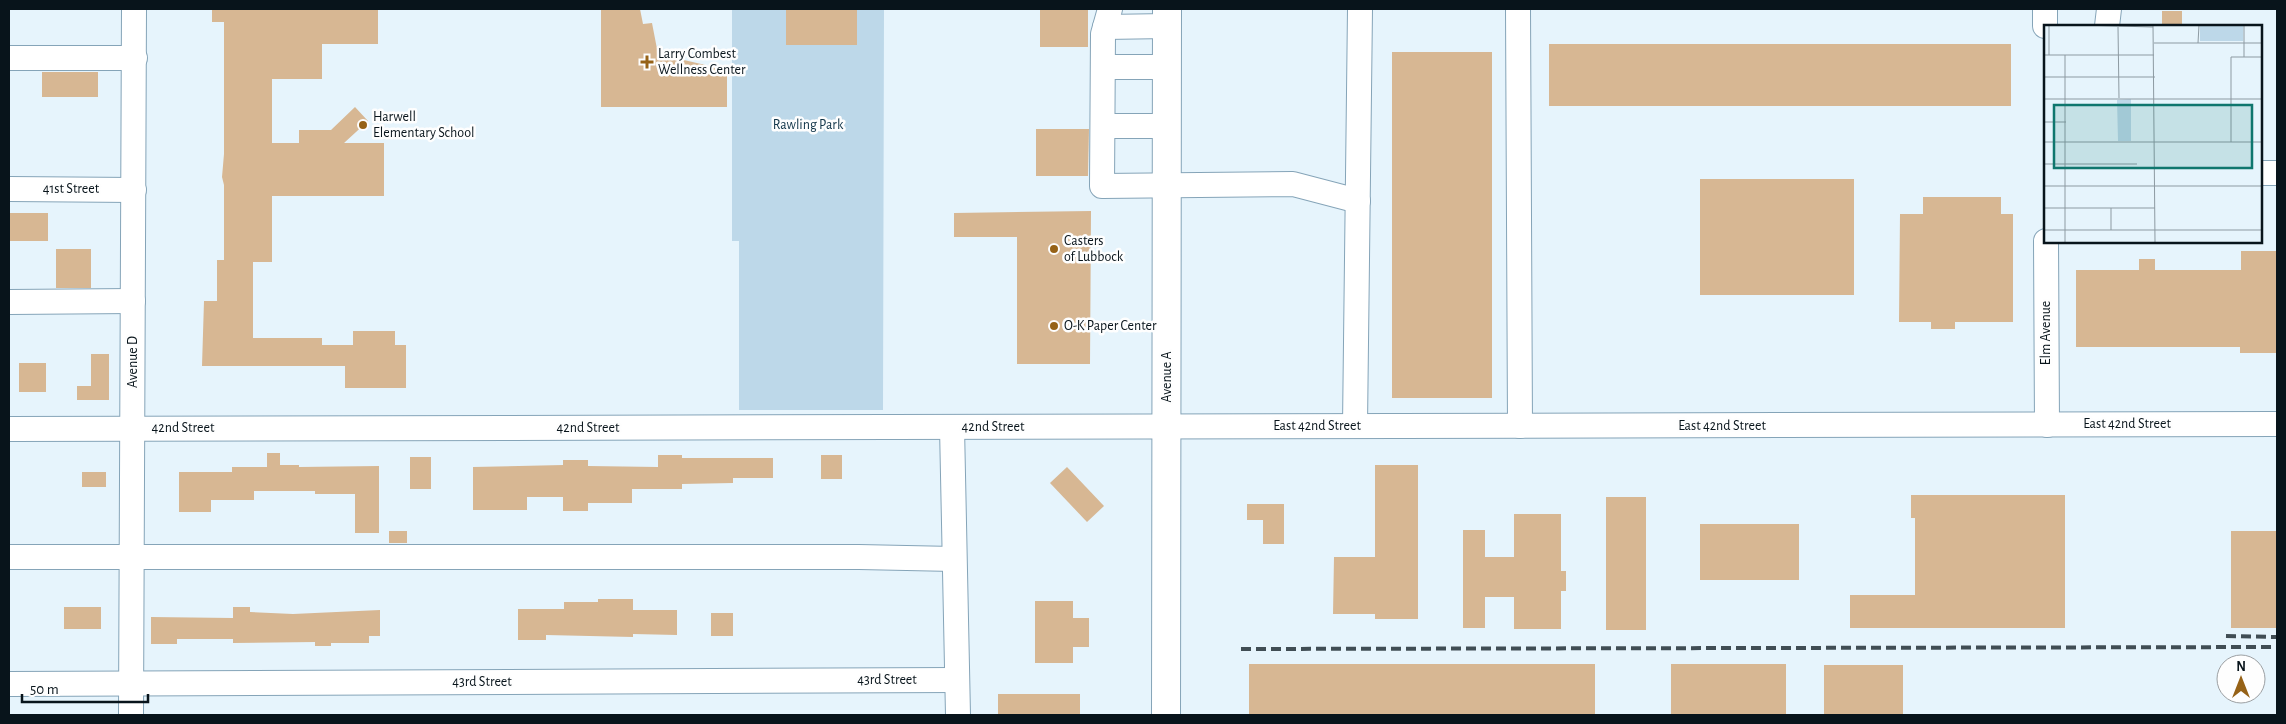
<svg xmlns="http://www.w3.org/2000/svg" width="2286" height="724" font-family="'Alegreya Sans',sans-serif">
<style>
.green{fill:#bdd8e9}
.building{fill:#d7b793}
.lines{fill:none;stroke-linecap:round;stroke-linejoin:round}
.minor-casing{stroke:#85a4b8;stroke-width:26}
.major-casing{stroke:#85a4b8;stroke-width:30}
.minor{stroke:#fff;stroke-width:24}
.major{stroke:#fff;stroke-width:28}
.rail{stroke:#404d54;stroke-width:4;stroke-dasharray:10 5;stroke-linecap:butt}
.poi-dot{fill:#966217;stroke:#fefefe;stroke-width:2}
.labels{text-anchor:middle;dominant-baseline:central;stroke-width:5;stroke-linejoin:round;paint-order:stroke}
.poi-label{font-size:14px;fill:#08141b;stroke:#fefefe;text-anchor:start}
.park-label{font-size:14px;fill:#103448;stroke:#fefefe}
.street-label{font-size:14px;fill:#08141b;stroke:#fefefe}
.inset-road{fill:none;stroke:#8d9aa2;stroke-width:1}
.view{fill:#0f766e;fill-opacity:0.15;stroke:#0f766e;stroke-width:2.5}
.inset-edge{fill:none;stroke:#08141b;stroke-width:2.5}
</style>
<rect width="100%" height="100%" fill="#e6f4fc"/>
<polygon class="green" points="732,9 884,9 883,410 739,410 739,241 732,241"/>
<g class="building">
<polygon points="212,9 378,9 378,44 322,44 322,79 272,79 272,143 299,143 299,130 331,130 355,107 368,121 344,143 384,143 384,196 272,196 272,262 253,262 253,338 322,338 322,345 353,345 353,331 395,331 395,345 406,345 406,388 345,388 345,366 202,366 204,301 217,301 217,260 224,260 224,185 222,177 224,154 224,22 212,22"/>
<polygon points="601,9 640,9 643,24 652,23 658,54 727,70 727,107 601,107"/>
<rect x="786" y="9" width="71" height="36"/>
<rect x="1040" y="9" width="48" height="38"/>
<rect x="2162" y="11" width="20" height="15"/>
<rect x="1549" y="44" width="462" height="62"/>
<rect x="1392" y="52" width="100" height="346"/>
<rect x="42" y="72" width="56" height="25"/>
<polygon points="1036,129 1089,129 1088,176 1036,176"/>
<rect x="1700" y="179" width="154" height="116"/>
<polygon points="1923,197 2001,197 2001,214 2013,214 2013,322 1955,322 1955,329 1931,329 1931,322 1899,322 1900,214 1923,214"/>
<polygon points="1091,211 1090,364 1017,364 1017,237 954,237 954,213"/>
<rect x="9" y="213" width="39" height="28"/>
<rect x="56" y="249" width="35" height="39"/>
<polygon points="2241,251 2277,251 2277,353 2240,353 2240,347 2076,347 2076,270 2139,270 2139,259 2155,259 2155,270 2241,270"/>
<polygon points="91,354 109,354 109,400 77,400 77,386 91,386"/>
<rect x="19" y="363" width="27" height="29"/>
<polygon points="267,453 280,453 280,465 299,465 299,467 379,466 379,533 355,533 355,494 315,494 315,491 254,491 254,500 211,500 211,512 179,512 179,472 232,472 232,467 267,467"/>
<polygon points="658,455 682,455 682,458 773,458 773,478 733,478 733,483 682,484 682,489 632,489 632,503 588,503 588,511 563,511 563,497 527,497 527,510 473,510 473,467 563,465 563,460 588,460 588,466 658,467"/>
<rect x="821" y="455" width="21" height="24"/>
<rect x="410" y="457" width="21" height="32"/>
<polygon points="1375,465 1418,465 1418,619 1375,619 1375,614 1333,614 1334,557 1375,557"/>
<polygon points="1067,467 1104,506 1087,522 1050,483"/>
<rect x="82" y="472" width="24" height="15"/>
<polygon points="1911,495 2065,495 2065,628 1850,628 1850,595 1915,595 1915,518 1911,518"/>
<rect x="1606" y="497" width="40" height="133"/>
<polygon points="1247,504 1284,504 1284,544 1263,544 1263,520 1247,520"/>
<polygon points="1514,514 1561,514 1561,571 1566,571 1566,591 1561,591 1561,629 1514,629 1514,597 1485,597 1485,628 1463,628 1463,530 1485,530 1485,557 1514,557"/>
<rect x="1700" y="524" width="99" height="56"/>
<rect x="389" y="531" width="18" height="12"/>
<rect x="2231" y="531" width="46" height="97"/>
<polygon points="598,599 633,599 633,610 677,610 677,635 633,634 633,637 546,635 546,640 518,640 518,609 564,609 564,602 598,602"/>
<polygon points="1035,601 1073,601 1073,618 1089,618 1089,647 1073,647 1073,663 1035,663"/>
<rect x="64" y="607" width="37" height="22"/>
<polygon points="233,607 250,607 250,612 293,614 380,610 380,636 369,636 369,643 331,643 331,646 315,646 315,642 233,643 233,639 177,639 177,644 151,644 151,617 233,618"/>
<rect x="711" y="613" width="22" height="23"/>
<rect x="1249" y="664" width="346" height="51"/>
<rect x="1671" y="664" width="115" height="51"/>
<rect x="1824" y="665" width="79" height="50"/>
<rect x="998" y="694" width="82" height="21"/>
</g>
<g class="lines">
<defs>
<g id="minor">
<polyline points="1110,9 1103,34 1102,186 1293,184 1358,201"/>
<polyline points="1518,9 1520,426"/>
<polyline points="2045,9 2045,26"/>
<polyline points="2107,26 2109,9"/>
<polyline points="1105,27 1167,26"/>
<polyline points="9,58 135,58"/>
<polyline points="1103,67 1167,67"/>
<polyline points="1103,126 1167,126"/>
<polyline points="2260,173 2277,173"/>
<polyline points="9,189 134,190"/>
<polyline points="2046,241 2047,425"/>
<polyline points="9,302 133,301"/>
<polyline points="1355,426 1360,9"/>
<polyline points="952,427 958,715"/>
<polyline points="9,429 2277,424"/>
<polyline points="9,557 859,557 954,559"/>
<polyline points="9,684 956,680"/>
<polyline points="131,715 134,9"/>
</g>
<polyline id="major" points="1166,715 1167,9"/>
</defs>
<use href="#minor" class="minor-casing"/>
<use href="#major" class="major-casing"/>
<use href="#minor" class="minor"/>
<use href="#major" class="major"/>
<g class="rail">
<polyline points="2226,636 2277,637"/>
<polyline points="1241,649 2277,647"/>
</g>
</g>
<g class="poi-dot">
<path d="M644.5 54.5h5v5h5v5h-5v5h-5v-5h-5v-5h5z"/>
<circle cx="363" cy="125" r="5"/>
<circle cx="1054" cy="249" r="5"/>
<circle cx="1054" cy="326" r="5"/>
</g>
<g class="labels">
<g class="poi-label">
<text x="658" y="54">Larry Combest<tspan x="658" dy="16">Wellness Center</tspan></text>
<text x="373" y="117">Harwell<tspan x="373" dy="16">Elementary School</tspan></text>
<text x="1064" y="241">Casters<tspan x="1064" dy="16">of Lubbock</tspan></text>
<text x="1064" y="326">O-K Paper Center</text>
</g>
<g class="park-label">
<text x="808" y="125">Rawling Park</text>
</g>
<g class="street-label">
<text x="71" y="189">41st Street</text>
<text transform="translate(2046 333) rotate(-90)">Elm Avenue</text>
<text transform="translate(133 362) rotate(-90)">Avenue D</text>
<text transform="translate(1167 377) rotate(-90)">Avenue A</text>
<text x="2127" y="424">East 42nd Street</text>
<text x="1317" y="426">East 42nd Street</text>
<text x="1722" y="426">East 42nd Street</text>
<text x="993" y="427">42nd Street</text>
<text x="183" y="428">42nd Street</text>
<text x="588" y="428">42nd Street</text>
<text x="887" y="680">43rd Street</text>
<text x="482" y="682">43rd Street</text>
</g>
</g>
<g transform="translate(2044 25)">
<rect width="218" height="218" fill="#e6f4fc"/>
<path d="M156,0h43v16h-43zM87,74v42h-13l-1,-41z" fill="#bdd8e9"/>
<path class="inset-road" d="M5,0v30M36,0l73,2M109,0l2,217M200,0v32M74,2l1,71M110,18h108M154,18l1,-18M0,30h110M0,52h111M0,74h218M0,97h22M0,117h218M187,117v-85h31M0,139h93M0,161h218M0,183h111M0,205h218M67,205v-22M21,217v-187"/>
<path class="view" d="M10,80h198v63h-198z"/>
<rect width="218" height="218" class="inset-edge"/>
</g>
<rect width="2286" height="724" fill="none" stroke="#08141b" stroke-width="20"/>
<g transform="translate(2241 679)"><circle r="24" fill="#fefefe" stroke="#9ca0a3"/>
<path d="M0-4L9 19L0 12L-9 19Z" fill="#966217"/>
<text y="-8" font-size="14" font-weight="bold" text-anchor="middle" fill="#08141b">N</text>
</g>
<path d="M22 694v8h126v-8" fill="none" stroke="#08141b" stroke-width="2.5"/>
<text x="30" y="694" font-size="15" fill="#08141b" stroke="#fefefe" stroke-width="4" paint-order="stroke">50 m</text>
</svg>
